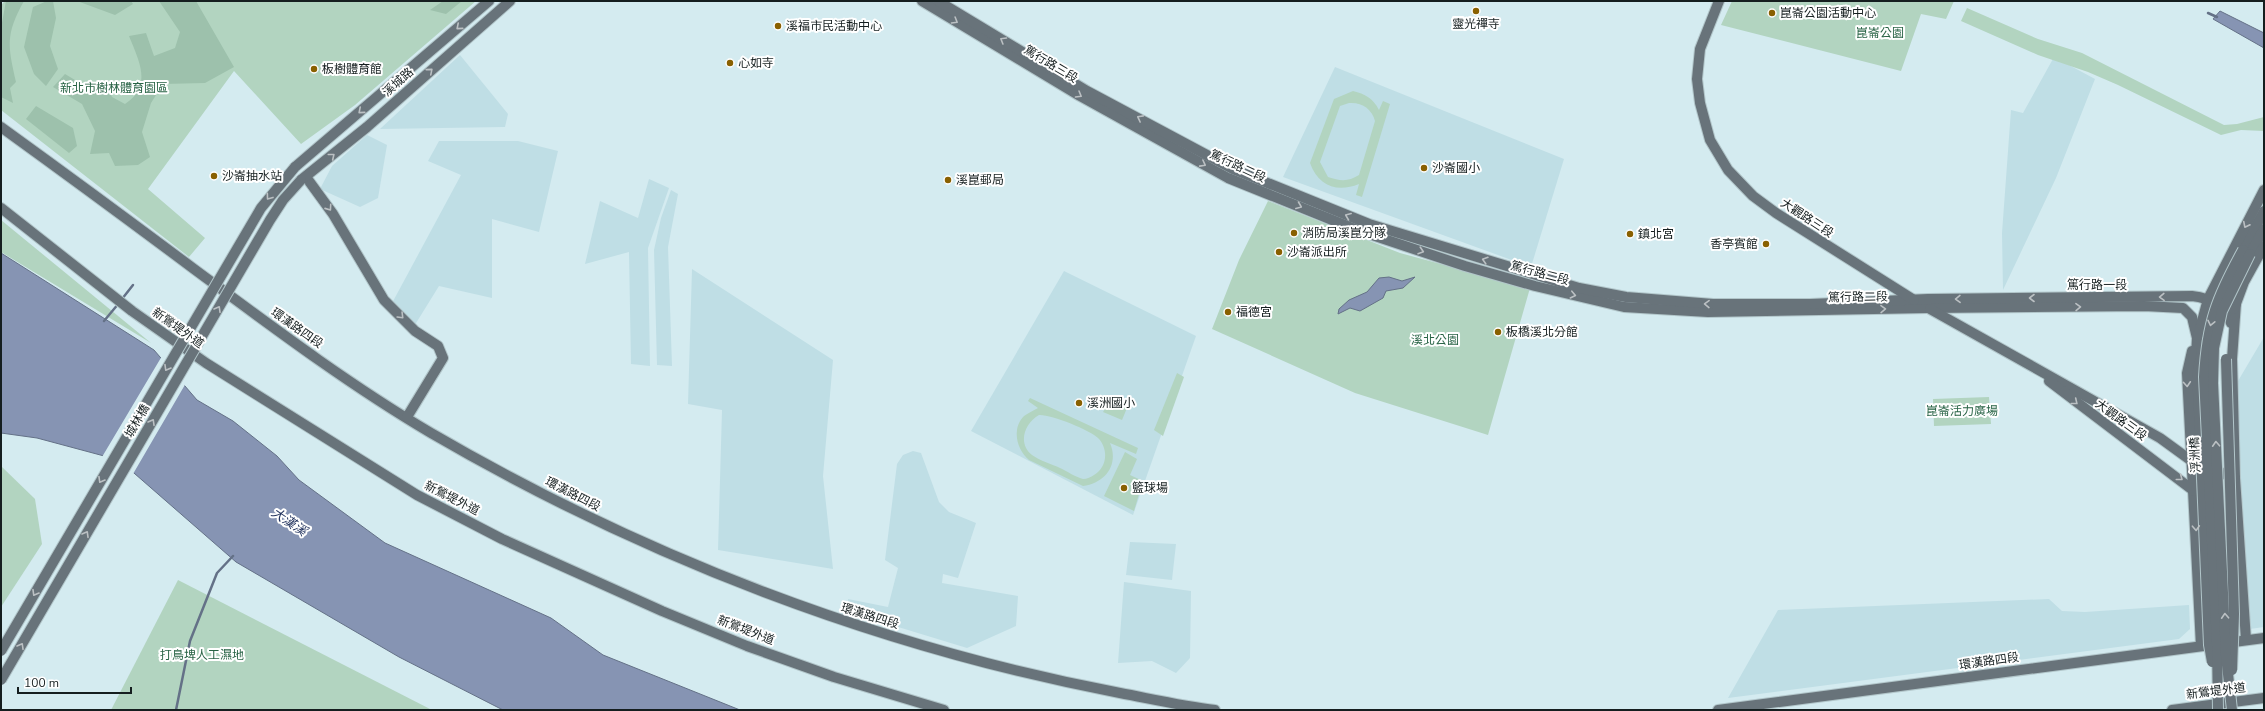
<svg xmlns="http://www.w3.org/2000/svg" width="2265" height="711" font-family="'Nunito Sans','Noto Sans TC',sans-serif">
<style>
.built{fill:#bfdee5}
.green{fill:#b2d4c0;fill-rule:evenodd}
.forest{fill:#9dc1ac}
.water{fill:#8694b3;stroke:#647187}
.pier{fill:#d4ebf0}
.lines{fill:none;stroke-linecap:round;stroke-linejoin:round}
.stream{stroke:#647187;stroke-width:2.5}
.secondary-casing{stroke:#b2c6ca;stroke-width:12}
.secondary{stroke:#68737a;stroke-width:10}
.secondary-bridge-casing{stroke:#b2c6ca;stroke-width:12;stroke-linecap:butt}
.secondary-bridge{stroke:#68737a;stroke-width:10}
.oneway{stroke:#bbc0c3}
.poi-dot{fill:#896000;stroke:#fff;stroke-width:1.5}
.labels{text-anchor:middle;dominant-baseline:central;stroke-width:4;stroke-linejoin:round;paint-order:stroke}
.poi-label{font-size:12px;fill:#151e1f;stroke:#fff;text-anchor:start}
.park-label{font-size:12px;fill:#286345;stroke:#fff}
.street-label{font-size:12px;fill:#151e1f;stroke:#fff}
.water-label{font-size:13px;font-style:italic;fill:#23345f;stroke:#fff}
</style>
<rect width="100%" height="100%" fill="#d4ebf0"/>
<g class="built">
<polygon points="460,55 508,114 505,127 380,129"/>
<polygon points="2054,57 2095,79 2056,178 2003,290 2002,233 2011,110 2023,113"/>
<polygon points="1335,67 1564,159 1531,267 1283,177"/>
<polygon points="367,135 387,145 378,198 360,207 320,189 332,166"/>
<polygon points="439,141 518,141 558,151 539,232 492,219 492,298 439,286 413,328 391,305 461,175 428,161"/>
<polygon points="649,179 669,188 648,248 650,366 631,364 629,252 585,264 600,201 638,218"/>
<polygon points="671,190 678,194 668,247 672,366 657,365 654,250 661,218"/>
<polygon points="692,269 833,360 823,476 833,569 718,550 722,410 688,404"/>
<polygon points="1064,271 1196,336 1133,515 971,431"/>
<polygon points="2264,337 2264,627 2250,629 2241,505 2238,381"/>
<polygon points="913,451 921,453 939,502 949,512 976,523 958,578 943,574 942,583 1018,596 1016,626 967,648 849,612 848,599 888,607 898,568 885,560 897,464 903,455"/>
<polygon points="1130,542 1176,544 1172,580 1126,575"/>
<polygon points="1124,582 1191,591 1190,658 1176,673 1152,661 1118,663"/>
<polygon points="2049,599 2062,611 2085,612 2189,605 2190,629 2179,639 1728,698 1778,610"/>
</g>
<g class="green">
<polygon points="5,1 476,1 355,105 301,144 234,71 148,189 205,238 189,257 1,110 1,5"/>
<polygon points="1732,1 1954,1 1946,19 1921,14 1901,71 1721,25"/>
<polygon points="1967,8 2038,39 2082,53 2224,125 2237,124 2264,117 2264,131 2241,130 2221,135 2118,85 2088,72 2038,55 1961,21"/>
<path d="M1353,91c12,3 20,7 26,19l4,-9 7,3 -28,93 -6,-2 3,-11c-22,9 -41,2 -49,-21l24,-64zM1349,103c13,-1 23,6 26,18l-16,54c-11,7 -19,6 -31,2l-8,-15 20,-56z"/>
<polygon points="1268,201 1400,253 1530,288 1488,435 1355,393 1212,329 1239,260"/>
<polygon points="1,220 151,343 1,252"/>
<polygon points="1177,373 1184,377 1163,436 1154,430"/>
<polygon points="1989,397 1991,424 1934,426 1933,399"/>
<path d="M1030,398l108,50 -2,6 -26,-11c9,21 -4,40 -27,43l-54,-26c-12,-10 -18,-31 -5,-44 4,-3 9,-5 14,-8l-10,-7zM1039,415c11,-1 51,15 59,23 11,11 9,30 -4,37 -3,2 -7,4 -11,4 -8,-2 -16,-8 -23,-11 -8,-4 -20,-7 -28,-13 -15,-12 -7,-32 7,-40z"/>
<polygon points="1111,399 1127,408 1122,420 1103,412"/>
<polygon points="1125,452 1137,459 1130,475 1143,481 1134,511 1104,496"/>
<polygon points="1,466 35,499 42,544 1,607"/>
<polygon points="178,580 432,710 111,710"/>
</g>
<g class="forest">
<path d="M6,1h18c-19,34 -16,45 -8,81l-6,6 3,15 -12,-6v-69z"/>
<polygon points="47,1 53,1 56,18 50,46 58,69 46,86 34,74 24,47 33,7"/>
<polygon points="77,1 131,1 133,4 115,15"/>
<path d="M159,1h37l38,66 -29,16 -42,1 -12,19 -9,29 8,25 -12,8 -23,1 -6,-13 -19,1 5,-23 -13,-27 -29,-17 12,-13 20,12 21,-2 6,13 13,7c28,-18 14,-43 4,-68l17,-3 8,23 21,-8 5,-16z"/>
<polygon points="443,1 462,1 446,14 430,10"/>
<polygon points="36,106 73,128 77,146 69,153 26,119"/>
</g>
<g class="water">
<polygon points="2220,11 2264,33 2264,48 2213,19"/>
<polygon points="1,253 154,350 197,400 233,421 277,456 299,480 385,543 551,618 603,655 740,710 503,710 399,657 236,562 119,460 37,438 1,433"/>
<polygon points="1389,277 1402,281 1415,277 1403,288 1386,291 1383,298 1360,311 1350,308 1338,314 1339,309 1349,300 1367,292 1379,278"/>
</g>
<polygon class="pier" points="162,356 186,383 133,474 118,462 102,457"/>
<g class="lines">
<g class="stream">
<polyline points="2208,13 2217,17"/>
<polyline points="122,299 133,285"/>
<polyline points="104,321 119,303"/>
<polyline points="176,710 190,641 217,573 233,556"/>
</g>
<defs>
<g id="secondary">
<polyline points="922,1 1080,96 1228,178 1357,230 1465,266 1535,286 1624,307 1708,312 1929,308 2144,306 2183,308 2192,317 2197,338 2195,374 2198,441"/>
<path d="M938,1l149,90 146,78 136,55 210,64 47,9 87,7h97l118,-5 264,-3c18,2 33,10 39,27"/>
<polyline points="1719,1 1700,49 1697,79 1700,103 1710,140 1728,170 1753,196 1776,213 1914,300"/>
<path d="M1,127c65,47 129,94 193,142 77,57 154,115 237,164 213,124 447,214 689,260 32,6 63,13 95,17"/>
<polyline points="295,167 489,1"/>
<polyline points="306,177 333,214 384,300 415,331 438,346 443,358 407,417"/>
<polyline points="301,180 367,127 510,1"/>
<polyline points="1,208 132,311 206,363 417,495 502,539 662,611 747,646 834,677 944,710"/>
<polyline points="2243,250 2264,211"/>
<polyline points="2250,254 2264,229"/>
<polyline points="2236,303 2232,359 2235,478 2246,640"/>
<polyline points="1930,309 2160,438 2193,462 2235,478"/>
<polyline points="2234,309 2244,282 2264,246"/>
<polyline points="2198,336 2208,299 2264,190"/>
<polyline points="2192,351 2187,373 2201,646"/>
<polyline points="2049,381 2194,491"/>
<polyline points="1718,710 2264,638"/>
<polyline points="2172,710 2264,698"/>
</g>
</defs>
<use href="#secondary" class="secondary-casing"/>
<use href="#secondary" class="secondary"/>
<defs>
<g id="secondary-bridge">
<polyline points="2226,359 2234,614 2232,670"/>
<polyline points="2198,441 2201,454 2209,645 2212,662"/>
<polyline points="1,651 261,208 295,167"/>
<polyline points="1,680 270,220 283,200 301,180"/>
<path d="M2218,710l-1,-65 -13,-268c3,-55 13,-80 39,-127"/>
<polyline points="2232,710 2226,656 2213,383 2214,348 2222,311 2250,254"/>
</g>
</defs>
<use href="#secondary-bridge" class="secondary-bridge-casing"/>
<use href="#secondary-bridge" class="secondary-bridge"/>
</g>
<defs><path id="oneway-chevron" d="M-2-3.5L2.5 0L-2 3.5" fill="none" stroke-width="1.6" stroke-linecap="round" stroke-linejoin="round"/></defs>
<g class="oneway">
<use href="#oneway-chevron" transform="translate(955 21) rotate(31)"/>
<use href="#oneway-chevron" transform="translate(459 27) rotate(139)"/>
<use href="#oneway-chevron" transform="translate(1003 40) rotate(-149)"/>
<use href="#oneway-chevron" transform="translate(430 71) rotate(-41)"/>
<use href="#oneway-chevron" transform="translate(1079 95) rotate(30)"/>
<use href="#oneway-chevron" transform="translate(361 111) rotate(139)"/>
<use href="#oneway-chevron" transform="translate(1140 118) rotate(-152)"/>
<use href="#oneway-chevron" transform="translate(332 156) rotate(-39)"/>
<use href="#oneway-chevron" transform="translate(1203 164) rotate(28)"/>
<use href="#oneway-chevron" transform="translate(269 197) rotate(126)"/>
<use href="#oneway-chevron" transform="translate(1299 206) rotate(22)"/>
<use href="#oneway-chevron" transform="translate(329 208) rotate(55)"/>
<use href="#oneway-chevron" transform="translate(1348 216) rotate(-158)"/>
<use href="#oneway-chevron" transform="translate(2246 225) rotate(117)"/>
<use href="#oneway-chevron" transform="translate(1421 251) rotate(18)"/>
<use href="#oneway-chevron" transform="translate(1485 260) rotate(-163)"/>
<use href="#oneway-chevron" transform="translate(1573 295) rotate(13)"/>
<use href="#oneway-chevron" transform="translate(2162 297) rotate(178)"/>
<use href="#oneway-chevron" transform="translate(2032 298) rotate(180)"/>
<use href="#oneway-chevron" transform="translate(1958 299) rotate(179)"/>
<use href="#oneway-chevron" transform="translate(1707 304) rotate(-179)"/>
<use href="#oneway-chevron" transform="translate(2078 307) rotate(-1)"/>
<use href="#oneway-chevron" transform="translate(218 309) rotate(-60)"/>
<use href="#oneway-chevron" transform="translate(1883 309) rotate(-1)"/>
<use href="#oneway-chevron" transform="translate(401 316) rotate(45)"/>
<use href="#oneway-chevron" transform="translate(2211 323) rotate(102)"/>
<use href="#oneway-chevron" transform="translate(167 368) rotate(120)"/>
<use href="#oneway-chevron" transform="translate(2187 384) rotate(86)"/>
<use href="#oneway-chevron" transform="translate(2075 402) rotate(39)"/>
<use href="#oneway-chevron" transform="translate(152 422) rotate(-60)"/>
<use href="#oneway-chevron" transform="translate(2216 444) rotate(-93)"/>
<use href="#oneway-chevron" transform="translate(2180 478) rotate(38)"/>
<use href="#oneway-chevron" transform="translate(101 480) rotate(120)"/>
<use href="#oneway-chevron" transform="translate(2196 528) rotate(87)"/>
<use href="#oneway-chevron" transform="translate(86 534) rotate(-60)"/>
<use href="#oneway-chevron" transform="translate(35 593) rotate(120)"/>
<use href="#oneway-chevron" transform="translate(2225 616) rotate(-93)"/>
<use href="#oneway-chevron" transform="translate(21 646) rotate(-60)"/>
</g>
<g class="poi-dot">
<circle cx="1476" cy="11" r="4"/>
<circle cx="1772" cy="13" r="4"/>
<circle cx="778" cy="26" r="4"/>
<circle cx="730" cy="63" r="4"/>
<circle cx="314" cy="69" r="4"/>
<circle cx="1424" cy="168" r="4"/>
<circle cx="214" cy="176" r="4"/>
<circle cx="948" cy="180" r="4"/>
<circle cx="1294" cy="233" r="4"/>
<circle cx="1630" cy="234" r="4"/>
<circle cx="1766" cy="244" r="4"/>
<circle cx="1279" cy="252" r="4"/>
<circle cx="1228" cy="312" r="4"/>
<circle cx="1498" cy="332" r="4"/>
<circle cx="1079" cy="403" r="4"/>
<circle cx="1124" cy="488" r="4"/>
</g>
<g class="labels">
<g class="poi-label">
<text x="1780" y="13">崑崙公園活動中心</text>
<text x="1476" y="24" text-anchor="middle">靈光禪寺</text>
<text x="786" y="26">溪福市民活動中心</text>
<text x="738" y="63">心如寺</text>
<text x="322" y="69">板樹體育館</text>
<text x="1432" y="168">沙崙國小</text>
<text x="222" y="176">沙崙抽水站</text>
<text x="956" y="180">溪崑郵局</text>
<text x="1302" y="233">消防局溪崑分隊</text>
<text x="1638" y="234">鎮北宮</text>
<text x="1758" y="244" text-anchor="end">香亭賓館</text>
<text x="1287" y="252">沙崙派出所</text>
<text x="1236" y="312">福德宮</text>
<text x="1506" y="332">板橋溪北分館</text>
<text x="1087" y="403">溪洲國小</text>
<text x="1132" y="488">籃球場</text>
</g>
<g class="park-label">
<text x="1880" y="33">崑崙公園</text>
<text x="114" y="88">新北市樹林體育園區</text>
<text x="1435" y="340">溪北公園</text>
<text x="1962" y="411">崑崙活力廣場</text>
<text x="202" y="655">打鳥埤人工濕地</text>
</g>
<g class="street-label">
<text transform="translate(1051 64) rotate(31)">篤行路三段</text>
<text transform="translate(398 82) rotate(-42)">溪城路</text>
<text transform="translate(1238 166) rotate(25)">篤行路二段</text>
<text transform="translate(1807 218) rotate(33)">大觀路三段</text>
<text transform="translate(1540 273) rotate(15)">篤行路二段</text>
<text x="2097" y="285">篤行路一段</text>
<text transform="translate(1858 297) rotate(-1)">篤行路二段</text>
<text transform="translate(178 328) rotate(35)">新鶯堤外道</text>
<text transform="translate(297 328) rotate(35)">環漢路四段</text>
<text transform="translate(2121 420) rotate(36)">大觀路三段</text>
<text transform="translate(137 421) rotate(-60)">城林橋</text>
<text transform="translate(2195 455) rotate(-93)">浮洲橋</text>
<text transform="translate(573 494) rotate(27)">環漢路四段</text>
<text transform="translate(452 498) rotate(27)">新鶯堤外道</text>
<text transform="translate(870 616) rotate(17)">環漢路四段</text>
<text transform="translate(746 630) rotate(21)">新鶯堤外道</text>
<text transform="translate(1989 661) rotate(-8)">環漢路四段</text>
<text transform="translate(2216 691) rotate(-7)">新鶯堤外道</text>
</g>
<g class="water-label">
<text transform="translate(289 522) rotate(34)">大漢溪</text>
</g>
</g>
<rect width="2265" height="711" fill="none" stroke="#151e1f" stroke-width="4"/>
<path d="M18 687v6h113v-6" fill="none" stroke="#151e1f" stroke-width="2"/>
<text x="24" y="687" font-size="12" fill="#151e1f" stroke="#ffffff" stroke-width="3" paint-order="stroke">100 m</text>
</svg>
